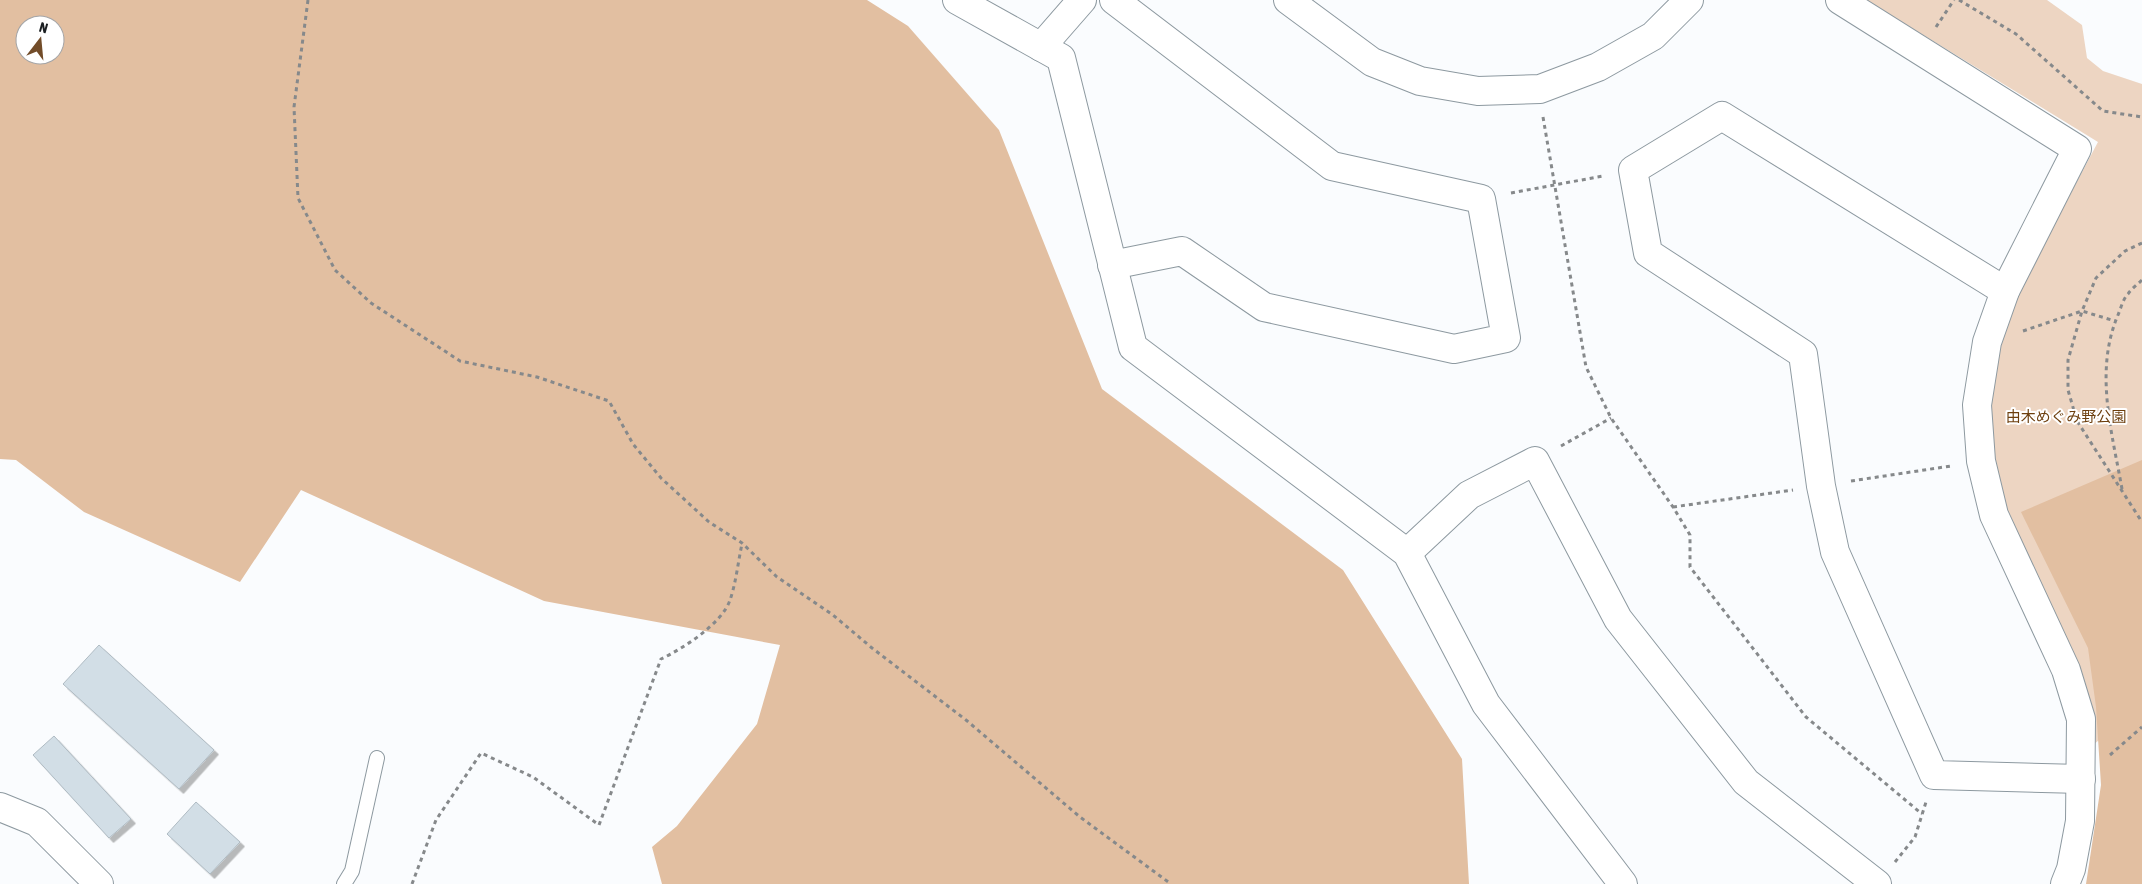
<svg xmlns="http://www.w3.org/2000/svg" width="2142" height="884" font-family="'Asap Condensed','Noto Sans JP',sans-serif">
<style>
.green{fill:#edd5c2}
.forest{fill:#e2bfa1;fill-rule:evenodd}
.building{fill:#d2dee6;stroke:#afbbc3;filter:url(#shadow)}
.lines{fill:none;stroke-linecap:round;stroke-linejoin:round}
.service-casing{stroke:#8d99a0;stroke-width:16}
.minor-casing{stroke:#8d99a0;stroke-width:30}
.path{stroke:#86898b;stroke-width:3;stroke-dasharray:4 4;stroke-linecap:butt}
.service{stroke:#fff;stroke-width:14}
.minor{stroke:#fff;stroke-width:28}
.labels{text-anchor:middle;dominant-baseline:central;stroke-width:4;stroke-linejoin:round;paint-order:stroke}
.park-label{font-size:15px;fill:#6d3f0e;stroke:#fff}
</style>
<defs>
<filter id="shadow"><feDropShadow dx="4.5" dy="4.5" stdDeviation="0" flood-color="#0004"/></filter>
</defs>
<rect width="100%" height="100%" fill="#fafcfe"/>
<polygon class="green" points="1866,0 2047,0 2082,25 2087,58 2103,71 2142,84 2142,705 2093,745 2072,655 2004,502 1995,462 1989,419 1993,374 2005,325 2026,277 2098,142"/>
<g class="forest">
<path d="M0,0h867l41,26 91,104 103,259 241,181 119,189 7,125h-807l-10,-37 25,-21 80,-102 23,-79 -236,-44 -243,-111 -61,92 -156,-70 -68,-52 -16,-1zM25,25h30v30h-30z"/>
<polygon points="2142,460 2142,884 2086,884 2101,785 2096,707 2088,648 2021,512"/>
</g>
<g class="building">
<polygon points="99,645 214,750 179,789 63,684"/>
<polygon points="54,736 131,819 109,838 33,755"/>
<polygon points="196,802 240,842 210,874 167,834"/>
</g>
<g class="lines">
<defs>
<polyline id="service" points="344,884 352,871 377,758"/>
<g id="minor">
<polyline points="957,0 1061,58 1133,347 1407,553 1486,704 1623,884"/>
<polyline points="1288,0 1372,62 1420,81 1478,91 1540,89 1598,67 1653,36 1689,0"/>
<polyline points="1840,0 2077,149 2005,291 1987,342 1977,405 1981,461 1994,515 2066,670 2081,719 2080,821 2071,869 2065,884"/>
<polyline points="1041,47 1082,0"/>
<polyline points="1112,265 1182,251 1264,307 1454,349 1506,338 1481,199 1332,166 1114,0"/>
<polyline points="2005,291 1722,116 1633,170 1648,253 1803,354 1821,486 1835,552 1934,775 2081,779"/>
<polyline points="1407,553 1469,495 1535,461 1618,619 1746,782 1877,884"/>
<polyline points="0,807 37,822 99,884"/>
</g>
</defs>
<use href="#service" class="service-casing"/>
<use href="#minor" class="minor-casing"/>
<g class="path">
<polyline points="308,0 294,107 298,198 335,270 371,303 460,361 537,377 609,401 633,444 661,478 709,522 742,543 777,577 833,615 872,648 966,720 1080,817 1171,884"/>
<polyline points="1959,0 2016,34 2103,111 2142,117"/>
<polyline points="1936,27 1954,0"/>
<polyline points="1543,117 1586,367 1611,418 1673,507 1690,535 1690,567 1806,717 1922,814"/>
<polyline points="1511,193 1603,176"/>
<polyline points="2142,243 2125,251 2096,278 2082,311 2068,360 2068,390 2077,421 2142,522"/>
<polyline points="2023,331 2082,311 2115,321"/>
<polyline points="1561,446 1611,418"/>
<polyline points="1851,481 1951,466"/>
<path d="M2122,489c-10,-57 -28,-118 -4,-174 3,-7 5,-16 10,-21 3,-5 9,-9 14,-14"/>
<polyline points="1673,507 1793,490"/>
<polyline points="2110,755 2142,727"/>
<polyline points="1895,862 1915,837 1926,802"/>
<path d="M412,884l24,-64 45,-67 52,24 66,48 62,-166c21,-10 61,-35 69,-59 6,-17 8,-38 12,-56"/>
</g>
<use href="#service" class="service"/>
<use href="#minor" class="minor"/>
</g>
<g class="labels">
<g class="park-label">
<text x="2066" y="416">由木めぐみ野公園</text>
</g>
</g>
<g transform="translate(40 40) rotate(16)"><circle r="24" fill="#ffffff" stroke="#a4a5a7"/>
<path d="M0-4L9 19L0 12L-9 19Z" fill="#724c29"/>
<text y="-8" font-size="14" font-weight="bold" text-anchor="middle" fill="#1b1f22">N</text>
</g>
</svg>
